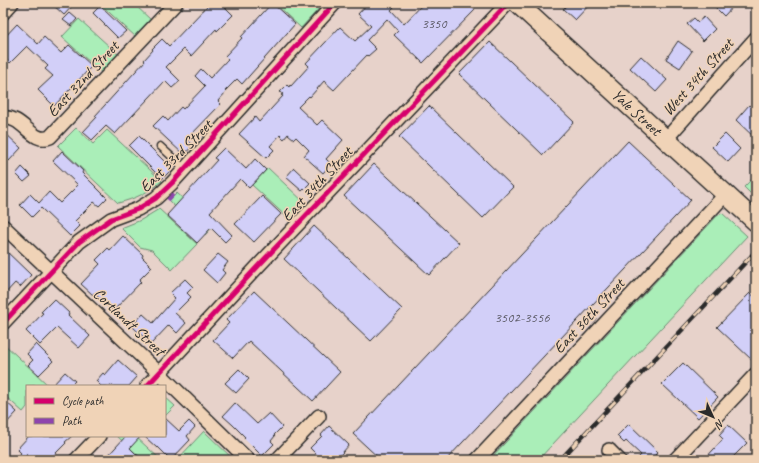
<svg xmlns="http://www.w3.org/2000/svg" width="759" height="463" font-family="Caveat,sans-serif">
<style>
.green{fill:#aaeeb8;stroke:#6a8c72}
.building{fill:#d2cff8;stroke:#2b2b2b}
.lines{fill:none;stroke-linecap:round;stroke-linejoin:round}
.service-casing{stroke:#2b2b2b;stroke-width:9}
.minor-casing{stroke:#2b2b2b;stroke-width:16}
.secondary-casing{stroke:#2b2b2b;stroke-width:21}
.service{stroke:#f0d3b7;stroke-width:6}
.minor{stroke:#f0d3b7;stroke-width:13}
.secondary{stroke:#f0d3b7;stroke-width:18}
.rail-casing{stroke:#2b2b2b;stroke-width:4.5}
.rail{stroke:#f0d3b7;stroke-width:3;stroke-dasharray:9;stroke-linecap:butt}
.quiet{stroke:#8e44ad;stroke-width:4;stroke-dasharray:8 4;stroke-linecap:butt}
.cycleway-casing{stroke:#f0d3b7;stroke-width:8}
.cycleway{stroke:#d6006c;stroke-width:5}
.labels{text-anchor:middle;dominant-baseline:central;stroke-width:3;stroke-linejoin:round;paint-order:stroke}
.number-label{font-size:14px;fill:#55545e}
.street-label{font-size:16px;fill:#2b2b2b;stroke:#f0d3b7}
</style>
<rect width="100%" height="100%" fill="#e7d2ca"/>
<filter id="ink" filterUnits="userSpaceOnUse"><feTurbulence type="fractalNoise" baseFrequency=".025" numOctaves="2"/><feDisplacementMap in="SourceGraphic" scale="8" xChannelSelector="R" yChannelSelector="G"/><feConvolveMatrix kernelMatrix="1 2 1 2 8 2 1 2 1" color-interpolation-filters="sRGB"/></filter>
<g filter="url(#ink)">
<g class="green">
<polygon points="99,3 133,3 152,21 137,38"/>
<polygon points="274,3 324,3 301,28"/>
<polygon points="79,19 120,56 103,74 62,37"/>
<path d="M76,128l17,16 14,-14 55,51c-13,11 -27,18 -44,22l-60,-57z"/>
<polygon points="268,168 306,204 290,220 252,185"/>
<polygon points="756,175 756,199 744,187"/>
<polygon points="177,193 213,226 205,235 169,201"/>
<polygon points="159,209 197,244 172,270 152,250 140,247 121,228 141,220"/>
<polygon points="722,213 747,236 538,460 489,460 717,216"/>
<polygon points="3,343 48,385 27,386 27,407 23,412 3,394"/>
<polygon points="165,397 175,406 165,416"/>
<polygon points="204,431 234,460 177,460"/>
<polygon points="117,436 135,436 161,460 143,460"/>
</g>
<g class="building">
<polygon points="51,3 75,3 64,15"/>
<polygon points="210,3 221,3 233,15 217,31 216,29 191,56 184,49 166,67 180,81 172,88 165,81 115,134 106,126 92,140 83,132 97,117 95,116 145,61 144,60 153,50 152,49 162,39 169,46"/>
<polygon points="272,3 295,24 242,84 237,79 225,91 226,92 218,101 221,104 187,139 193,145 184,155 153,126 163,116 168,121 181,107 183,109 205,86 195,76 201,69 210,78 228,59 225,56 242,38 241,37"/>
<polygon points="368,3 390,3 394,7 391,10 404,24 424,3 467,3 475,10 423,63 394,35 398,31 387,19 367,40 376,49 368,56 367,55 334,90 324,81 310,97 309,96 298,107 317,125 322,120 343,140 326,159 331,164 323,173 304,156 309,150 296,137 294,139 288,134 284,139 280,135 270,146 274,150 266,158 239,134 255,117 259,122 283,96 281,95 283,94 280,92 287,85 289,87 290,85 291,86 309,66 306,63 340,27 355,41 371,26 358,14"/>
<polygon points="569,3 591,3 575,20 563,9"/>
<polygon points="711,3 736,3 724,16"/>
<polygon points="100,6 126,31 118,38 93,13"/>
<polygon points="70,13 77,19 71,26 63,20"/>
<polygon points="704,17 715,29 703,41 687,24 694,18 698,22"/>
<polygon points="17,24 38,44 44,37 61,53 69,45 92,66 54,106 38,90 53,76 45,69 48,66 27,46 10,63 3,56 3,39"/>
<polygon points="678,41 692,51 680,68 666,59"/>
<polygon points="490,42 574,122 543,155 459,74"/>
<polygon points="641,56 667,80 656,92 630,68"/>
<polygon points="749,105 756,111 756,139 736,120"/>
<polygon points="429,106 513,187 483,218 399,137"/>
<polygon points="3,131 21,148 9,161 3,155"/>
<polygon points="725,134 740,149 728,162 712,147"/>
<polygon points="139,136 172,169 162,179 129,146"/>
<polygon points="628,141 691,200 446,460 381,460 353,434"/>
<polygon points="224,148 246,169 255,159 266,170 249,188 240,179 210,212 232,235 225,242 211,228 197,243 167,215 217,160 214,158"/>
<polygon points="62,151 83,171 82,173 107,198 99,206 94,202 75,221 80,226 70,236 41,208 32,217 20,205 30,194 39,203 49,192 60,203 78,185 53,161"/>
<polygon points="374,164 459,243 429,275 344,196"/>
<polygon points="22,167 31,176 24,182 16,174"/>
<polygon points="294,168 310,183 302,191 286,177"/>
<polygon points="262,196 281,214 254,242 235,224"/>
<polygon points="314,226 402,309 371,341 284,259"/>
<polygon points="123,236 143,255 142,257 152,267 139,280 141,282 113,311 94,293 93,295 81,284 100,264 96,260 108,248 110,250"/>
<polygon points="3,248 31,275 20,287 15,283 3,296"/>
<polygon points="218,254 228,262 222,270 225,273 217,283 203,270"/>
<polygon points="185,279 193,287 187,293 191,297 175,313 186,323 177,333 169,325 151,344 132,326 143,314 153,323 175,298 170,293"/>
<polygon points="254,291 340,372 313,401 249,341 233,358 213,340 229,323 226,320"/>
<polygon points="750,293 756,298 756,356 752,360 717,327"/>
<polygon points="54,299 69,313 68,315 90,336 79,348 57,328 40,345 26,331 43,313 41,312"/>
<polygon points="36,344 53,361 39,375 28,365 33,360 27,354"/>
<polygon points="118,360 137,377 129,386 101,386 96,381 103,373 105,375"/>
<polygon points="683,363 718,397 698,418 662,384"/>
<polygon points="239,369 249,379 236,393 225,383"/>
<polygon points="65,372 75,381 70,386 52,386"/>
<polygon points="3,399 17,412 3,427"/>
<polygon points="235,403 257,424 269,413 282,427 274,435 275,436 271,441 274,444 262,456 244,438 245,437 233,425 223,416"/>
<polygon points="165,418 179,431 189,421 195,427 187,436 190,440 171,460 158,447 157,448 144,436 165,436"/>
<polygon points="629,424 658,452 650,460 636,460 641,455 626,441 624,443 617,436"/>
<polygon points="728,425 747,443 730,460 704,460 723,439 719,435"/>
<polygon points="329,426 349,445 336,460 322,460 310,448 322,436 321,435"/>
<polygon points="29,436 72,436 65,442 66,443 49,460 15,460 21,453 17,449"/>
<polygon points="126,436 141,436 130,448 142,460 104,460"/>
</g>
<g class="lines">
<defs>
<polyline id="service" points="160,146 185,169"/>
<g id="minor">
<polyline points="3,13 12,3"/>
<path d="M3,118c20,-3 29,27 47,19l126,-134"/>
<polyline points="666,139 756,38"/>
<polyline points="3,226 159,373 248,460"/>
<polyline points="3,323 79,242 111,219 138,209 156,198 172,183 335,3"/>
<polyline points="147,386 260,264 508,3"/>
<polyline points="609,450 619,460"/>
<polyline points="76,460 99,436"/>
<polyline points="277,460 319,416"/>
<polyline points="477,460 725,195"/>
<polyline points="675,460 756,374"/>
</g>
<g id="secondary">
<path id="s1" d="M517,3l239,219"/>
</g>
</defs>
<use href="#service" class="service-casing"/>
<use href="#minor" class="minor-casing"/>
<use href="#secondary" class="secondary-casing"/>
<use href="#service" class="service"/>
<use href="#minor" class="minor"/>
<use href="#secondary" class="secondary"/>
<defs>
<polyline id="rail" points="560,460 756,251"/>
</defs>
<use href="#rail" class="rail-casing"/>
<use href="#rail" class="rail"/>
<polyline class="quiet" points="168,200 176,191"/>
<defs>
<g id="cycleway">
<polyline points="3,323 79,242 111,219 138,209 156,198 172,183 335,3"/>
<polyline points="147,386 260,264 508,3"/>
</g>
</defs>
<use href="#cycleway" class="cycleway-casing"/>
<use href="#cycleway" class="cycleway"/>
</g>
</g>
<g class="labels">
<g class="number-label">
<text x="434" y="23">3350</text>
<text x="522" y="317">3502-3556</text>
</g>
<g class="street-label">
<text transform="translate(698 77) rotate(-48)">West 34th Street</text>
<text transform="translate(83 79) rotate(-47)">East 32nd Street</text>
<text stroke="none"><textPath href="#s1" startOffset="162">Yale Street</textPath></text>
<text transform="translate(176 156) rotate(-45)">East 33rd Street</text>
<text transform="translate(317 184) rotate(-47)">East 34th Street</text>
<text transform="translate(589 316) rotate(-47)">East 36th Street</text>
<text transform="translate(129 322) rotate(43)">Cortlandt Street</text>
</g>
</g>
<rect width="759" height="463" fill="none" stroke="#f0d3b7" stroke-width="16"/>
<rect x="8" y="8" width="743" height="447" fill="none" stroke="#2b2b2b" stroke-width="1.5" filter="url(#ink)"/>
<rect x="26" y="385" width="140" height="52" fill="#f0d3b7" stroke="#a1907f"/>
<rect x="34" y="398" width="20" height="6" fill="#d6006c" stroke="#a1907f"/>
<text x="62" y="405" font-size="12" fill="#2b2b2b">Cycle path</text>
<rect x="34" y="418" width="20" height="6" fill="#8e44ad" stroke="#a1907f"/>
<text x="62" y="425" font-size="12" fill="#2b2b2b">Path</text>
<g transform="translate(713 417) rotate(134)" stroke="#f0d3b7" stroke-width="3" paint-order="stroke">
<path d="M0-3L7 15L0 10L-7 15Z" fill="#2b2b2b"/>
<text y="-6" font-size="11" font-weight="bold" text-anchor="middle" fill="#2b2b2b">N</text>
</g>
</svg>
